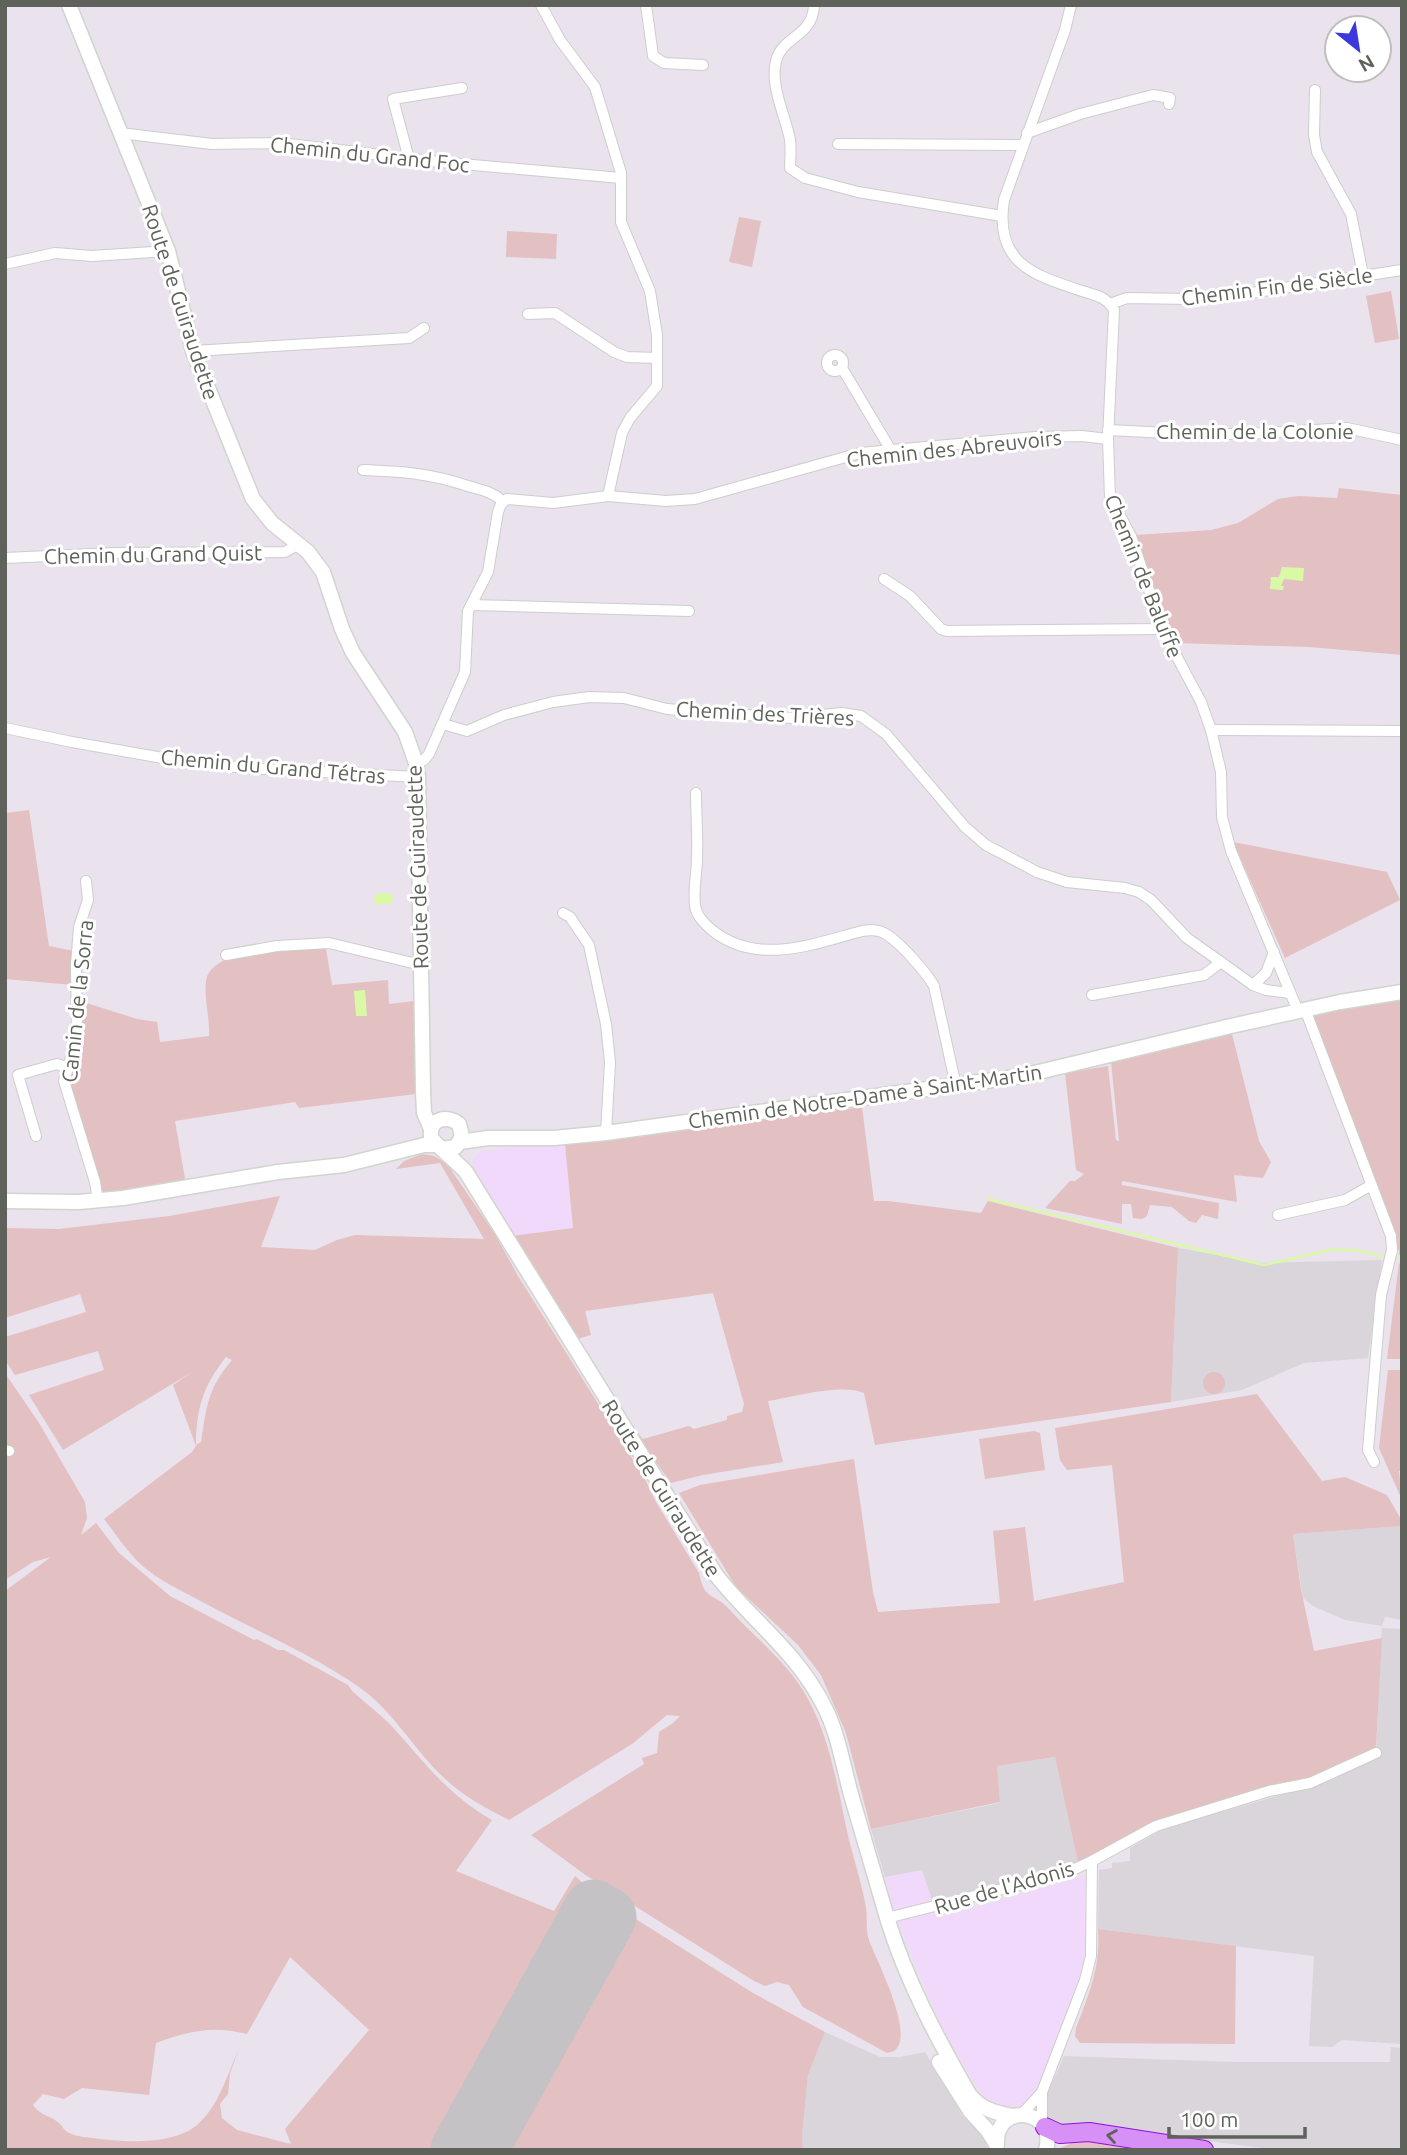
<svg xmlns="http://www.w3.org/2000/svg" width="1407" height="2155" font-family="Ubuntu,sans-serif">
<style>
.commercial{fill:#f1d9fb}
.industrial{fill:#d9d5db}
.green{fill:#e3c0c2;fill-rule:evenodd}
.water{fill:#daf9a6}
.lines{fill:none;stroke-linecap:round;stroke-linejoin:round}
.stream{stroke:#daf9a6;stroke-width:2.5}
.runway{stroke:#c4c2c5;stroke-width:61}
.street-casing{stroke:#cbcfc9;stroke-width:12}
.secondary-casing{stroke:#d0d5cd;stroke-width:17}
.highway-casing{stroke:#920fe0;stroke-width:20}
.street{stroke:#fff;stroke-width:10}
.secondary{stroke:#fff;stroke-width:14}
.highway{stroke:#d690f6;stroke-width:18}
.oneway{stroke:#5e625b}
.labels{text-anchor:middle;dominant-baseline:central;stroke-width:6;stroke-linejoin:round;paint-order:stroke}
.street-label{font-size:21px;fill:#5e625b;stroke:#fff}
</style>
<rect width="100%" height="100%" fill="#eae2ec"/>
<g class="commercial">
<polygon points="525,1144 565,1144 573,1228 512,1236 472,1166 474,1158 481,1152"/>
<polygon points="922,1870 938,1918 1086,1876 1087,1947 1084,1969 1052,2058 1036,2094 1026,2103 1012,2109 985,2101 944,2032 898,1924 885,1877"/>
</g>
<g class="industrial">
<polygon points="1178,1248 1262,1263 1382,1260 1368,1358 1304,1363 1242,1390 1171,1402"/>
<polygon points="1402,1526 1402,1620 1385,1617 1382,1626 1345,1620 1313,1606 1303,1598 1293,1534"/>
<polygon points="1382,1628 1402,1629 1402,2044 1342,2040 1332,2047 1309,2046 1314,1956 1098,1929 1099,1870 1112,1868 1112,1863 1130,1861 1130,1848 1165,1828 1295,1791 1376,1757"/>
<polygon points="1055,1757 1078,1863 933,1903 922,1870 885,1877 871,1829 1000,1803 997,1766"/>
<polygon points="825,2032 880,2057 901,2057 925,2052 962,2115 983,2136 988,2150 803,2150 802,2136 808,2075"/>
<polygon points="1391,2047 1402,2048 1402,2150 1278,2150 1083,2125 1060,2126 1049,2121 1045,2114 1044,2101 1064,2056 1234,2062 1390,2062"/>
</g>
<g class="green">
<polygon points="739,217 761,221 752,267 729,262"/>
<polygon points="507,231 557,234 556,259 506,257"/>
<polygon points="1391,291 1399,339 1375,343 1366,296"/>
<polygon points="1339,488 1402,495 1402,655 1309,647 1174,643 1136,535 1211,530 1238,523 1278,499 1298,496 1337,498"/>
<polygon points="29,810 49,946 74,951 73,985 5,979 5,813"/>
<polygon points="1233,842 1387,872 1400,900 1285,958"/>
<path d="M306,947l20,2 6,36 56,-5 1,24 25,-3 2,93 -117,14 -4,-6 -120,19 10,58 -15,5 -69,9 -35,-112 11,-81 60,19 20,3 3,20 49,-6c1,-18 -5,-37 -3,-54 3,-33 75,-32 100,-35z"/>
<polygon points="1402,995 1402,1257 1399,1256 1399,1250 1395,1249 1310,1015"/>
<polygon points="1232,1034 1259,1141 1271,1162 1263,1178 1234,1175 1237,1202 1122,1181 1122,1185 1219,1203 1218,1219 1202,1215 1196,1223 1189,1221 1172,1207 1150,1205 1147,1216 1142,1219 1133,1218 1131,1204 1122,1204 1122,1224 1045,1208 1070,1181 1075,1181 1084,1174 1076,1170 1065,1073 1108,1066 1116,1140 1119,1141 1111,1062"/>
<path d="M862,1107l12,94h14l93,12 7,-12 190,47 -7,154 -296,43 -11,-52c-22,-10 -71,4 -96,8l15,61 -80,13 -32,8 -46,-64 18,20 46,-13 5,3 33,-9v-4l15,-4 2,-8 -31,-111 -128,18 6,24 -17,5 -62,-104 61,-8 -8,-84z"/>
<path d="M422,1154l12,2 13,8 48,70 23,42 126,201 12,25 43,71c6,29 14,19 29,35 27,30 60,54 80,91 23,42 30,91 40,137 6,24 14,48 18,72 2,10 -1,21 3,32 6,18 55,110 18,113l-84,-46 -14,-22 -12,-3 -12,4 -11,-5 -170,-107 -53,-39 113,-71 -2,-6 15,-5 2,-21 14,-9 7,-7 -13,-1 -35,29 -123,76c-27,-14 -48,-25 -70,-47 -28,-28 -47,-63 -80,-86 -50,-35 -110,-59 -164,-89 -15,-8 -32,-16 -46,-27 -18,-13 -31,-34 -45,-52l88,-67 4,-6 -23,-61 19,-13 -129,78 -34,-55 75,-25 -6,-19 -83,24 -10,-15v-23l81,-25 -6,-18 -75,24v-90l54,1 110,-13 111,-20 -19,51 54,3 22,-10 18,-5 129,4 -44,-76 -44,6 8,-8zM226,1357l6,3c-25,30 -25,45 -31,82l-5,3c0,-36 7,-59 30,-88z"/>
<polygon points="1399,1263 1402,1264 1402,1359 1387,1359"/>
<polygon points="1388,1370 1402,1370 1402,1471 1399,1471 1402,1500 1379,1448"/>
<circle cx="1214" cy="1383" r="11"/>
<path d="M5,1373l34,50 46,79 2,16 -6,17 15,-12 23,30 51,43 84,44 3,-1 21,11h6l64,35 5,7c15,13 31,25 44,40 31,35 53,64 95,88l-36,51 98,40 21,-35 18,16 160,101 72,39 -17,43 -6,61 1,14h-798v-559l46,-34 -18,5 -28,18zM290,1957l79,73 -84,99 6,15 -54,-14 -15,-12 -2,-14 8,-10 2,-21 9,-24c-12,26 -20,57 -42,76 -25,21 -75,17 -105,13 -8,-1 -20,-2 -26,-7 -3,-2 -4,-6 -7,-8 -10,-9 -16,-5 -26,-18l10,-11 21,5 18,-11 67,7 7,-52c33,-12 56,-18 91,-9z"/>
<polygon points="1257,1394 1322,1481 1345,1477 1387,1495 1402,1521 1402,1526 1293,1534 1301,1589 1314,1651 1382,1638 1376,1748 1300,1784 1259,1788 1148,1824 1078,1863 1055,1757 997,1766 1000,1802 871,1829 846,1733 821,1675 798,1645 736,1587 679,1493 700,1485 854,1459 873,1592 878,1612 1000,1603 993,1531 1025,1527 1034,1601 1124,1582 1112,1465 1067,1470 1060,1460 1055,1428"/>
<polygon points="1034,1431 1040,1433 1045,1470 985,1479 979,1439"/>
<path d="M1098,1929l138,17 -1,98 -155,-1 -5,-7 1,-8c13,-34 25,-62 22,-99z"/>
<polygon points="1081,2139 1163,2150 1056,2150"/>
</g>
<g class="water">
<polygon points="1282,567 1304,568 1303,581 1284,579 1281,586 1284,586 1283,590 1270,589 1271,577 1279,577"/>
<polygon points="378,893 393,894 392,904 381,904 377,906 374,898"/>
<polygon points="365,990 367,1016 356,1016 354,991"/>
</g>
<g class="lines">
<g class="stream">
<polyline points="988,1199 1264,1265 1335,1249 1360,1251 1382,1256"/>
<polyline points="1398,1256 1402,1257"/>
</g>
<polyline class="runway" points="461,2150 594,1910 606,1917 477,2150"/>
<defs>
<g id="street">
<polyline points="541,5 560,40 595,87 621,173 621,222 650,291 657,335 657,386 630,418 622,433 608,496"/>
<polyline points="646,5 653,56 664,63 703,65"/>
<path d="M814,5c-1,32 -32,31 -38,56 -6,24 8,52 13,74 3,11 1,22 1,33l15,10 53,14 144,24"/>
<path d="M1071,5l-6,25 -61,170c-10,63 29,75 78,91 13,4 25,6 32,19l-6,129 2,58 21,39 31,93 39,73 10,28 10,42 1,45 9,34 67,160"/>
<polyline points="1315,90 1314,135 1317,152 1351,214 1363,275"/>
<polyline points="120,133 212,144 281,143 439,162 621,178"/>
<polyline points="1027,133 1080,114 1153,95 1170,98 1169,104"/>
<polyline points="838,144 1023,145"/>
<polyline points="409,159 393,99 462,88"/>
<polyline points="5,264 55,253 92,256 168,251"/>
<polyline points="1110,304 1127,298 1190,299 1237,295 1402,270"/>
<polyline points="528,314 555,313 614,352 627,357 657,358"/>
<polyline points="193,351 409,338 424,328"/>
<circle cx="835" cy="363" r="8"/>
<polyline points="842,368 892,452"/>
<polyline points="1108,430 1189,434 1249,434 1347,428 1402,440"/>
<path d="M363,470c41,2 66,3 105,16 13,4 26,6 35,16"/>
<polyline points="5,558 115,553 285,552 299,544"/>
<polyline points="884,579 910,596 941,629 947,631 1162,629"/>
<polyline points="472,605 689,611"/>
<polyline points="443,724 467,731 504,715 553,702 589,697 624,698 667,709 760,716 794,718 842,713 861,716 886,734 965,827 986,845 1037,872 1067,882 1125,888 1139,892 1151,900 1187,938 1253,985 1266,990 1289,993"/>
<polyline points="5,728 72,742 185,762 246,768 418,777"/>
<polyline points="1211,730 1402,731"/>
<polyline points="416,763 424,760 429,754 465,672 468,611 488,572 498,512 501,504 507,499 553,503 608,496 666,501 695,499 860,453 1035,437 1082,436 1108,439"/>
<path d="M696,793c0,21 2,43 1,64 0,16 -4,32 -2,48 1,11 10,19 18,26 45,35 100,13 149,0 7,-1 15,-2 22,2 15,8 42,39 50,53l22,100"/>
<polyline points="86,881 88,900 79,927 76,966 77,1036 64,1081 95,1182 98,1201"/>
<polyline points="563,913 570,917 589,945 606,1024 610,1062 606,1133"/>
<polyline points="226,955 277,946 329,943 421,965"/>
<polyline points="1253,985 1266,973 1274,952"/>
<polyline points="1092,995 1204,975 1221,962"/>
<polyline points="1305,1009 1391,1236 1392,1250 1381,1295 1368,1450 1374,1462"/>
<polyline points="36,1136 18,1075 57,1064 68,1068"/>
<polyline points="1278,1215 1345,1200 1370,1186"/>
<polyline points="5,1450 9,1451"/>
<polyline points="1092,1861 1156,1826 1269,1791 1310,1783 1376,1753"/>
<polyline points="887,1918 1066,1873 1092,1861 1091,1956 1085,1980 1042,2092 1042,2124"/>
<polyline points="1022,2114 1042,2092"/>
</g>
<g id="secondary">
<polyline points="69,5 168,251 193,351 253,499 272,523 308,552 323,572 342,629 353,653 405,732 416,763 418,777 423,1091 424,1113 431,1129"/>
<polyline points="460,1142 488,1138 554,1138 606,1133 1022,1076 1231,1026 1340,1002 1402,992"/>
<path d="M442,1149l14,-2 6,-11 -3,-12c-11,-9 -30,-6 -28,12 1,6 28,28 35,36l250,403c36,46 81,77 108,131 15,29 19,61 28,92 12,41 24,82 36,123 19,61 49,117 81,173 12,15 26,19 44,22"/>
<polyline points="5,1201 79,1202 123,1198 278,1172 344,1165 424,1145 436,1145"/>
<polyline points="939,2062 970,2111 988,2131 996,2144"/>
<path d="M997,2145c-3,-44 61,-37 49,5"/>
</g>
<polyline id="highway" points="1045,2127 1060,2134 1089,2132 1204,2150"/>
</defs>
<use href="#street" class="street-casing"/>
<use href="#secondary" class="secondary-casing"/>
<use href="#highway" class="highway-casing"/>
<use href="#street" class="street"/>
<use href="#secondary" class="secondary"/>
<use href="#highway" class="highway"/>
</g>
<defs><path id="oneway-chevron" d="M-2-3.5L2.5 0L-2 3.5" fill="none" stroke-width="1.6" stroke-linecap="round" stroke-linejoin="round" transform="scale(1.75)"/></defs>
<use class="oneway" href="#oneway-chevron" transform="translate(1112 2136) rotate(-171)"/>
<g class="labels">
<g class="street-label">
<text transform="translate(370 154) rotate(6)">Chemin du Grand Foc</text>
<text transform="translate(1277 286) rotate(-7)">Chemin Fin de Siècle</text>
<text transform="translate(181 302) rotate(72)">Route de Guiraudette</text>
<text x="1255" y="431">Chemin de la Colonie</text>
<text transform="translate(954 448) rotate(-6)">Chemin des Abreuvoirs</text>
<text transform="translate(153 554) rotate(-1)">Chemin du Grand Quist</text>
<text transform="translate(1144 576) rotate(68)">Chemin de Baluffe</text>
<text transform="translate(765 713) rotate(3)">Chemin des Trières</text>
<text transform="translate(273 766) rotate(5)">Chemin du Grand Tétras</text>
<text transform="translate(417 867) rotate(-92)">Route de Guiraudette</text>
<text transform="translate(77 1001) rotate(-84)">Camin de la Sorra</text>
<text transform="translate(865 1096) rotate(-8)">Chemin de Notre-Dame à Saint-Martin</text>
<text transform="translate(662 1488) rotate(58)">Route de Guiraudette</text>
<text transform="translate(1004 1887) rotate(-16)">Rue de l'Adonis</text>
</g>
</g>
<rect width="1407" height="2155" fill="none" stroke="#5e625b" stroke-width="14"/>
<g transform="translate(1358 49) rotate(150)"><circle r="33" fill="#ffffff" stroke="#bfc0bd" stroke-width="2"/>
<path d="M0-5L12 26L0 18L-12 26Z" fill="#3b38dd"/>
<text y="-10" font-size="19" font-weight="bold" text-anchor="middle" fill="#5e625b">N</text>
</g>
<path d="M1169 2127v10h136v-10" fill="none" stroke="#5e625b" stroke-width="3.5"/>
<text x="1180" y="2127" font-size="21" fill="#5e625b" stroke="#ffffff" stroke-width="5" paint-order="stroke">100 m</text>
</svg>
